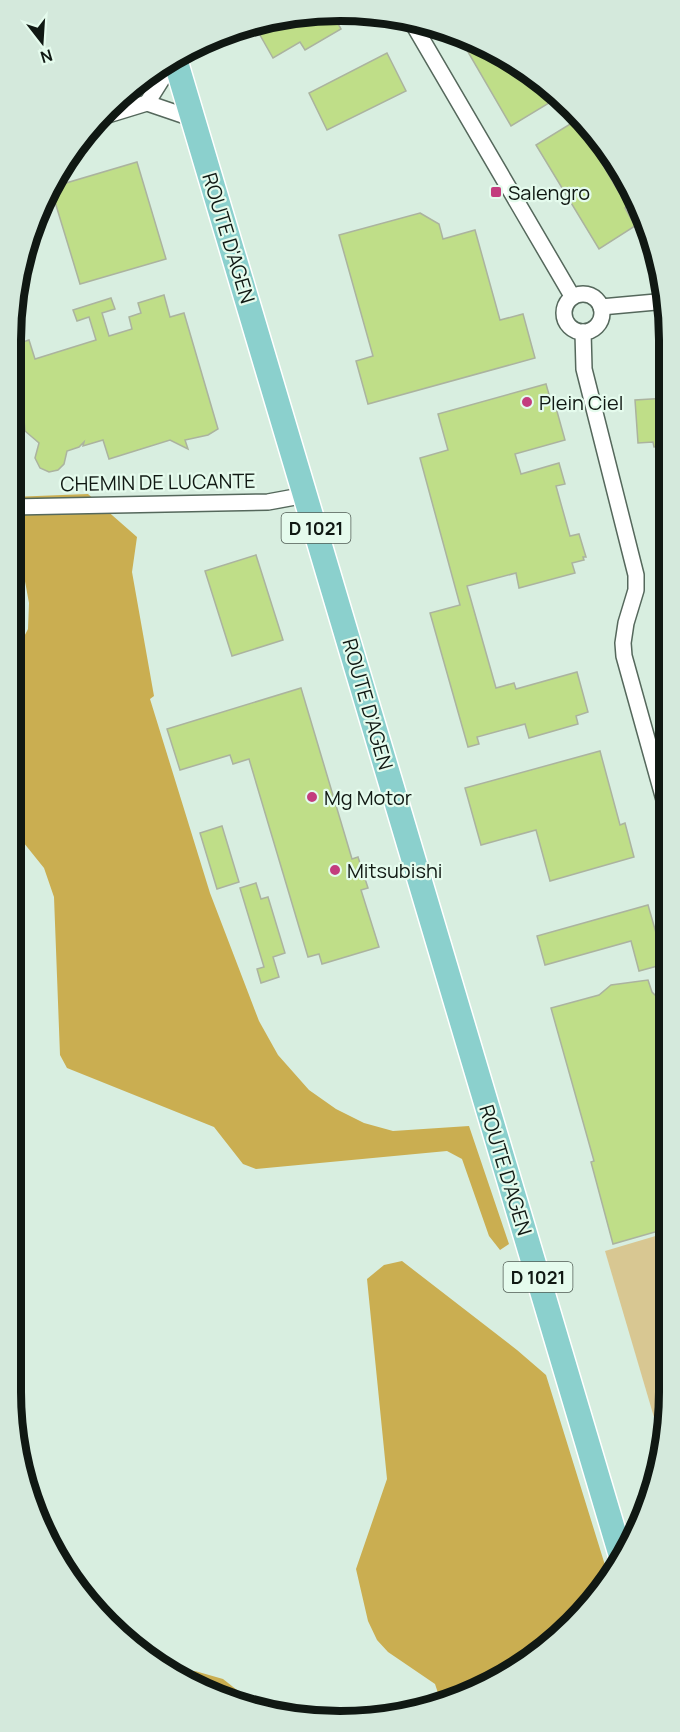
<svg xmlns="http://www.w3.org/2000/svg" width="680" height="1732" font-family="Manrope,sans-serif">
<style>
.green{fill:#d8c792}
.forest{fill:#caae51}
.building{fill:#bfde88;stroke:#abb39f;stroke-width:1.5}
.lines{fill:none;stroke-linecap:round;stroke-linejoin:round}
.street-casing{stroke:#55685c;stroke-width:18}
.primary-casing{stroke:#fff;stroke-width:27}
.street{stroke:#fff;stroke-width:15}
.primary{stroke:#8bd0cd;stroke-width:24}
.poi-dot{fill:#c33d7e;stroke:#e5fbed;stroke-width:2}
.labels{text-anchor:middle;dominant-baseline:central;stroke-width:4.5;stroke-linejoin:round;paint-order:stroke}
.shield{fill:#e5fbed;stroke:#505c54;stroke-width:1.5}
.shield-label{font-size:18px;font-weight:bold;fill:#101813}
.poi-label{font-size:20px;fill:#101813;stroke:#e5fbed;text-anchor:start}
.street-label{font-size:20px;fill:#101813;stroke:#e5fbed}
.rim{fill:none;stroke:#101813;stroke-width:8}
</style>
<rect width="100%" height="100%" fill="#d8eee0"/>
<polygon class="green" points="669,1232 669,1392 661,1441 605,1251"/>
<g class="forest">
<polygon points="88,494 137,537 132,572 154,696 150,699 210,893 259,1021 278,1055 309,1090 336,1109 364,1123 393,1131 469,1126 509,1244 500,1250 489,1236 462,1159 447,1151 256,1169 243,1164 214,1127 67,1068 60,1055 54,897 44,868 11,827 11,662 28,629 29,603 24,576 11,557 11,497"/>
<polygon points="402,1261 517,1350 546,1375 609,1578 601,1593 523,1666 437,1702 439,1696 435,1684 388,1652 377,1640 368,1621 356,1569 387,1479 367,1279 384,1265"/>
<polygon points="195,1671 223,1679 256,1705 176,1678 172,1674"/>
</g>
<g class="building">
<polygon points="318,11 346,15 336,20 341,29 305,50 300,42 273,58 256,28"/>
<polygon points="457,33 523,66 559,97 511,126"/>
<polygon points="387,53 406,91 327,130 309,93"/>
<polygon points="559,98 588,123 601,142 599,143 610,161 603,165 627,206 625,208 635,226 599,249 536,145 572,123 558,99"/>
<polygon points="137,162 166,259 80,284 52,192 56,186"/>
<polygon points="420,213 439,224 443,239 475,230 500,320 523,314 535,358 368,404 356,361 373,356 339,235"/>
<polygon points="164,295 170,317 184,313 218,429 208,435 185,440 188,449 170,440 109,459 103,440 83,446 84,442 79,447 67,451 64,464 58,470 49,472 40,468 35,458 39,443 25,431 24,420 10,377 10,346 29,340 35,359 96,340 89,317 77,321 73,310 111,298 115,309 102,313 109,336 132,329 129,317 141,313 138,303"/>
<polygon points="546,384 550,398 553,397 565,440 515,454 521,474 559,463 565,484 556,486 570,536 579,534 586,557 583,557 584,560 572,563 575,573 519,588 516,573 467,586 496,688 514,683 516,689 577,672 588,712 576,716 578,724 529,738 525,724 477,737 479,744 468,747 430,613 460,605 420,458 448,450 438,414"/>
<polygon points="667,398 667,446 654,447 653,442 638,443 635,400"/>
<polygon points="256,555 283,640 232,656 205,571"/>
<polygon points="301,688 352,859 358,857 368,888 361,890 379,947 322,964 319,954 308,957 249,759 233,764 230,755 180,770 167,729"/>
<polygon points="600,751 620,825 625,823 634,857 550,881 536,830 481,845 465,788"/>
<polygon points="222,826 239,882 217,889 200,833"/>
<polygon points="256,883 261,899 268,897 285,953 273,957 279,977 261,983 257,969 264,967 240,888"/>
<polygon points="648,905 665,964 639,971 631,941 545,965 537,936"/>
<polygon points="648,980 652,992 658,998 665,1015 663,1044 669,1042 669,1228 613,1244 591,1162 594,1161 551,1008 599,995 611,985"/>
</g>
<g class="lines">
<defs>
<g id="street">
<polyline points="413,24 572,296"/>
<polyline points="147,103 174,60"/>
<polyline points="98,118 147,103 194,119"/>
<circle cx="583" cy="313" r="19"/>
<polyline points="601,307 667,301"/>
<polyline points="583,332 584,369 636,575 636,590 626,623 623,643 624,656 668,814"/>
<polyline points="11,507 268,502 306,495"/>
</g>
<polyline id="primary" points="175,59 621,1556"/>
</defs>
<use href="#street" class="street-casing"/>
<use href="#primary" class="primary-casing"/>
<use href="#street" class="street"/>
<use href="#primary" class="primary"/>
</g>
<g class="poi-dot">
<rect x="490" y="186" width="12" height="12" rx="3"/>
<circle cx="527" cy="402" r="6"/>
<circle cx="312" cy="797" r="6"/>
<circle cx="335" cy="870" r="6"/>
</g>
<g class="labels">
<g class="shield">
<rect x="281.5" y="513" width="69" height="30" rx="4.5"/>
<rect x="503.5" y="1262" width="69" height="30" rx="4.5"/>
</g>
<g class="shield-label">
<text x="316" y="528">D 1021</text>
<text x="538" y="1277">D 1021</text>
</g>
<g class="poi-label">
<text x="508" y="192">Salengro</text>
<text x="539" y="402">Plein Ciel</text>
<text x="324" y="797">Mg Motor</text>
<text x="347" y="870">Mitsubishi</text>
</g>
<g class="street-label">
<text transform="translate(229 238) rotate(73)">ROUTE D'AGEN</text>
<text transform="translate(158 482) rotate(-1)">CHEMIN DE LUCANTE</text>
<text transform="translate(368 704) rotate(74)">ROUTE D'AGEN</text>
<text transform="translate(506 1170) rotate(73)">ROUTE D'AGEN</text>
</g>
</g>
<path d="M0 0H680V1732H0ZM340 21H340A319 319 0 0 1 659 340V1392A319 319 0 0 1 340 1711H340A319 319 0 0 1 21 1392V340A319 319 0 0 1 340 21Z" fill="#d4e9dc" fill-rule="evenodd"/>
<path class="rim" d="M340 21H340A319 319 0 0 1 659 340V1392A319 319 0 0 1 340 1711H340A319 319 0 0 1 21 1392V340A319 319 0 0 1 340 21Z"/>
<g transform="translate(42 42) rotate(163)" stroke="#e5fbed" stroke-width="4.5" paint-order="stroke">
<path d="M0-4.5L10 22L0 15L-10 22Z" fill="#101813"/>
<text y="-9" font-size="16" font-weight="bold" text-anchor="middle" fill="#101813">N</text>
</g>
</svg>
